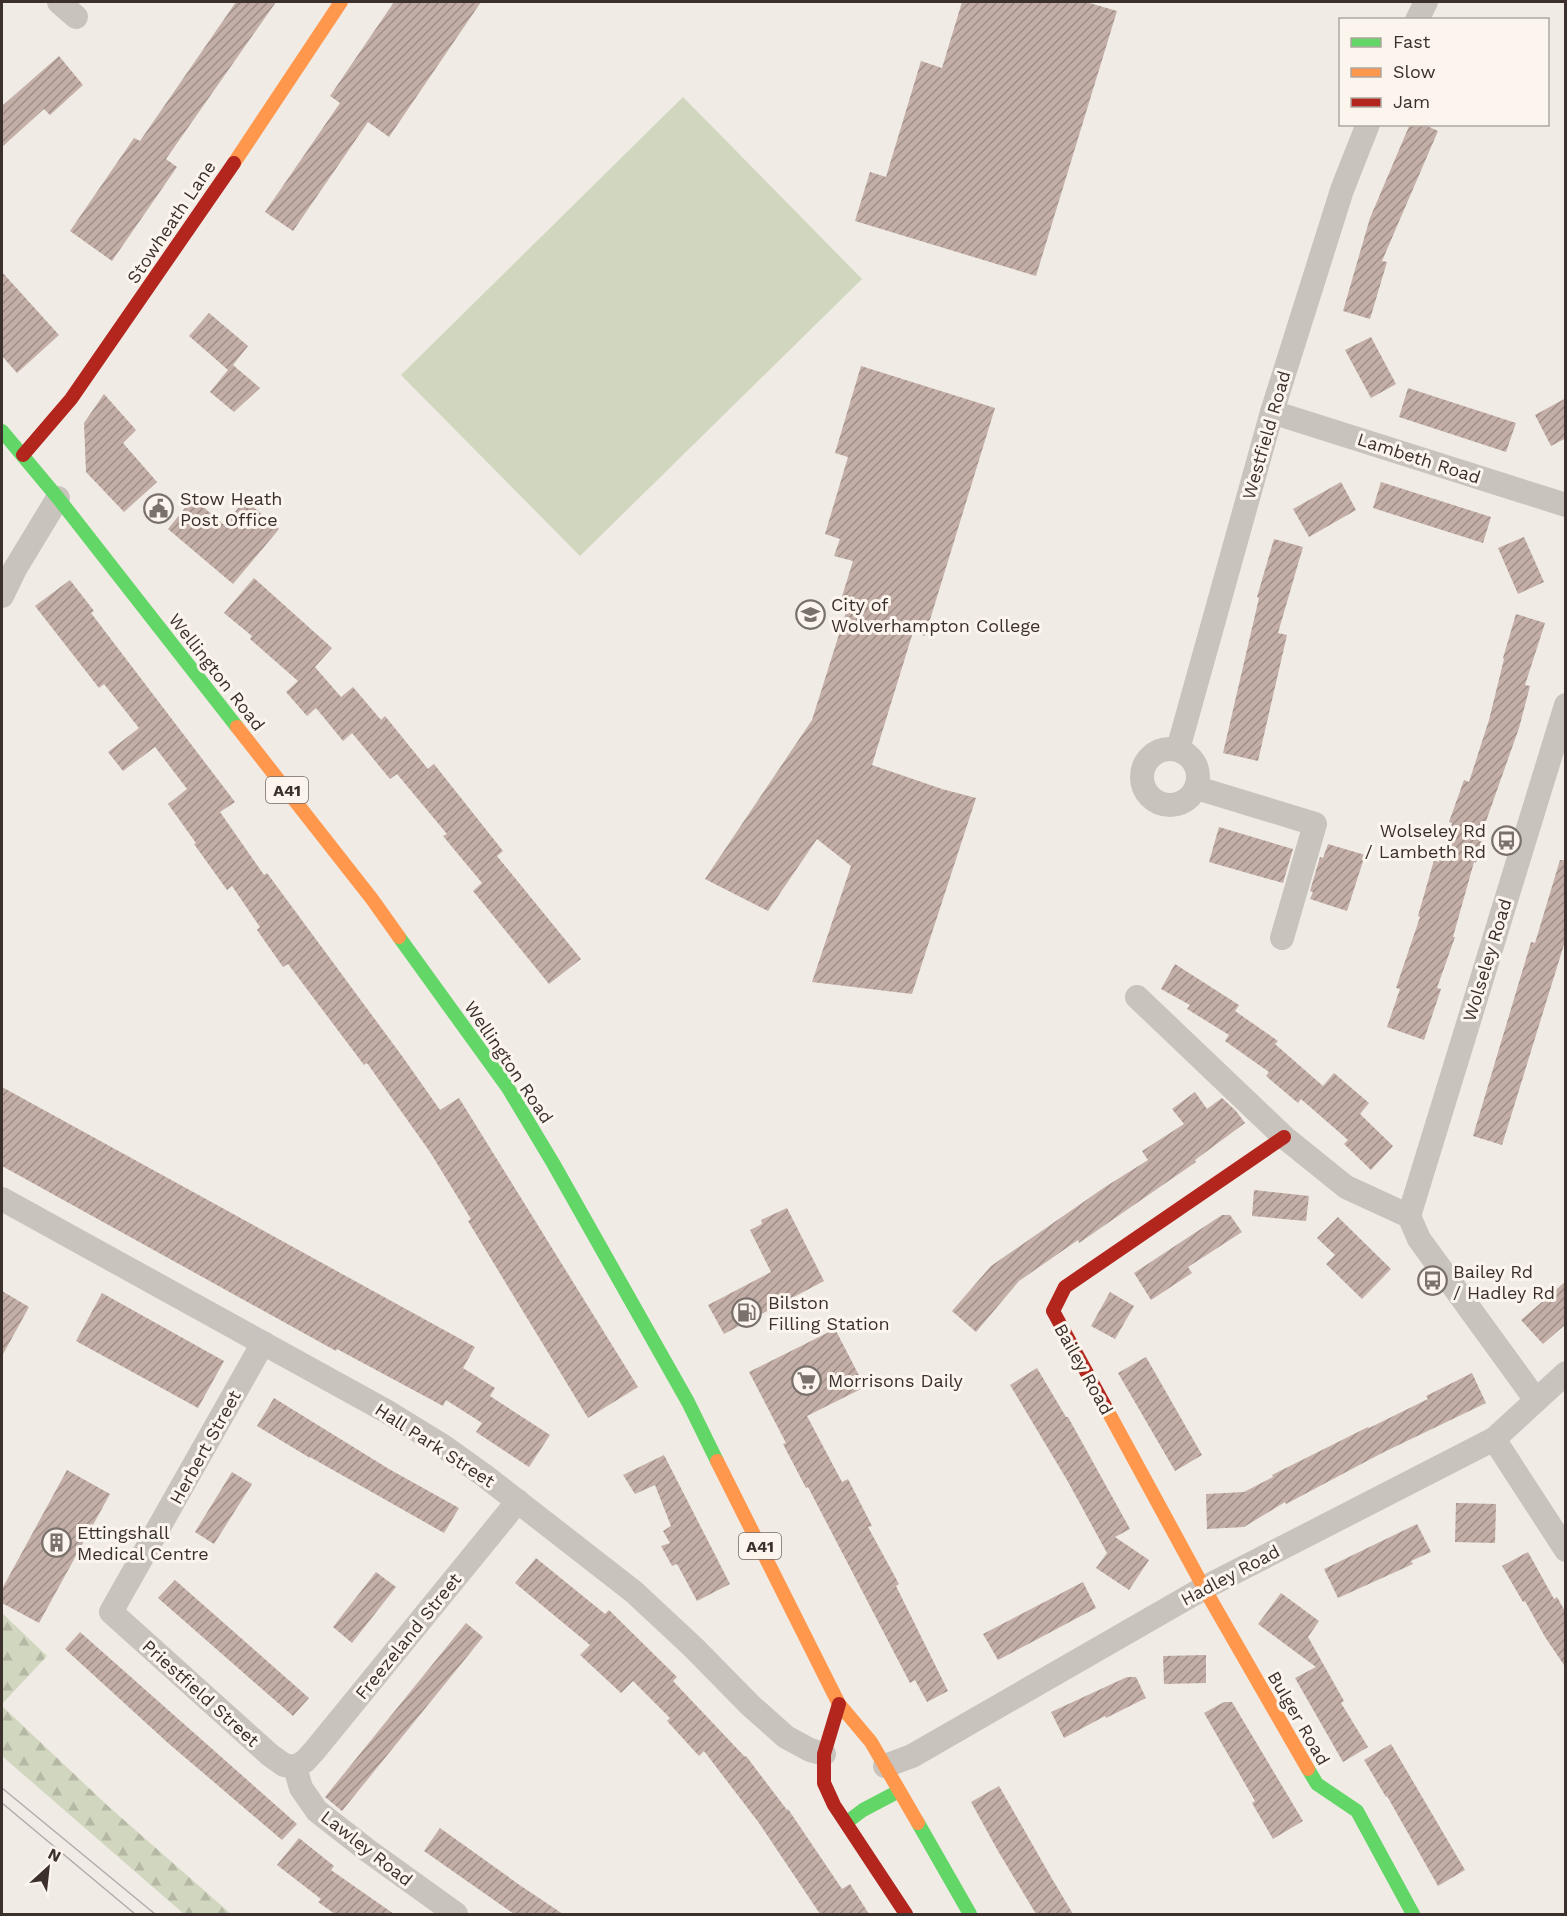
<svg xmlns="http://www.w3.org/2000/svg" width="1567" height="1916" font-family="'Work Sans',sans-serif">
<style>
.grass{fill:#d1d6bf}
.forest{fill:url(#forest-firs)}
.building{fill:url(#building-hatch)}
.lines{fill:none;stroke-linecap:round;stroke-linejoin:round}
.street{stroke:#c9c3be;stroke-width:24}
.fast{stroke:#63d668;stroke-width:14}
.slow{stroke:#ff974d;stroke-width:14}
.jam{stroke:#b3261e;stroke-width:14}
.tram{stroke:#b1aca8;stroke-width:1.5}
.labels{text-anchor:middle;dominant-baseline:central;stroke-width:6;stroke-linejoin:round;paint-order:stroke}
.shield{fill:#fbf5ee;stroke:#756b66;stroke-width:1.5}
.shield-label{font-size:16px;font-weight:bold;fill:#3b302b}
.street-label{font-size:18px;fill:#3b302b;stroke:#fbf5ee}
.poi-label{font-size:18px;fill:#3b302b;stroke:#fbf5ee;text-anchor:start}
</style>
<defs>
<pattern id="forest-firs" width="22" height="20" patternUnits="userSpaceOnUse" patternTransform="scale(1.5)"><rect width="22" height="20" fill="#d1d6bf"/><path d="M5 1l3.5 6h-7zM16 11l3.5 6h-7z" fill="#b4b8a4"/></pattern>
<pattern id="building-hatch" width="6" height="6" patternUnits="userSpaceOnUse" patternTransform="scale(1.5)"><rect width="6" height="6" fill="#c3afa7"/><path d="M-1 1l2-2M0 6l6-6M5 7l2-2" fill="none" stroke="#a08f88"/></pattern>
</defs>
<rect width="100%" height="100%" fill="#f0ebe5"/>
<polygon class="grass" points="683,97 862,279 580,556 401,375"/>
<g class="forest">
<polygon points="2,1613 47,1656 2,1704"/>
<polygon points="2,1706 108,1806 231,1914 184,1914 2,1756"/>
</g>
<g class="building">
<polygon points="236,2 276,2 166,159 177,167 112,261 70,231 134,138 140,141"/>
<polygon points="394,2 481,2 389,137 368,122 293,231 265,212 340,103 330,96"/>
<polygon points="962,2 1086,2 1117,11 1036,276 855,221 870,172 886,177 921,61 942,68"/>
<polygon points="59,56 83,85 50,115 44,109 2,147 2,106"/>
<polygon points="1410,124 1423,124 1438,131 1382,261 1387,262 1370,319 1343,311 1370,218"/>
<polygon points="2,272 59,335 17,373 2,356"/>
<polygon points="209,313 248,346 233,365 260,388 234,412 210,392 228,370 189,336"/>
<polygon points="1371,337 1396,384 1371,398 1345,350"/>
<polygon points="861,366 995,408 925,636 913,632 872,765 942,789 976,798 912,994 812,982 851,866 817,839 768,911 705,879 812,720 847,609 839,606 853,561 834,556 840,539 825,534 848,457 835,453"/>
<polygon points="1408,388 1516,423 1506,452 1399,417"/>
<polygon points="104,394 136,430 123,443 157,482 124,512 86,472 84,423"/>
<polygon points="1566,398 1566,438 1551,446 1535,415"/>
<polygon points="1341,482 1356,510 1309,537 1293,509"/>
<polygon points="1381,482 1491,517 1483,543 1373,508"/>
<polygon points="193,498 224,525 245,500 279,529 233,584 168,529"/>
<polygon points="1524,537 1544,582 1518,594 1498,548"/>
<polygon points="1274,539 1303,547 1278,633 1287,635 1258,761 1223,753 1259,598 1257,597"/>
<polygon points="254,578 332,648 315,667 341,697 353,687 381,720 385,716 428,769 434,764 503,851 497,856 581,959 549,984 473,891 482,883 443,836 447,834 397,774 390,779 352,733 343,741 316,708 307,716 286,692 298,681 250,639 252,636 224,613"/>
<polygon points="70,580 94,611 91,613 235,802 220,812 264,875 267,873 402,1056 440,1110 459,1098 638,1387 588,1418 468,1221 471,1219 430,1152 367,1063 364,1065 288,964 283,967 257,930 260,927 232,886 227,890 194,844 196,843 168,804 187,789 155,747 123,771 108,752 139,728 104,684 99,688 35,606"/>
<polygon points="1516,614 1545,623 1525,685 1530,686 1519,728 1479,841 1483,842 1476,863 1474,862 1453,937 1455,937 1437,988 1441,989 1424,1040 1387,1027 1400,989 1396,988 1420,917 1418,916 1434,860 1439,862 1452,823 1449,822 1464,780 1469,782 1489,720 1504,659 1503,658"/>
<polygon points="1219,827 1293,849 1283,883 1209,862"/>
<polygon points="1328,844 1365,855 1347,911 1310,899 1313,892 1310,891 1320,857 1323,858"/>
<polygon points="1560,860 1566,860 1566,938 1502,1145 1473,1136 1531,942 1535,943"/>
<polygon points="1175,964 1239,1005 1235,1011 1278,1041 1275,1044 1323,1086 1334,1073 1369,1103 1360,1114 1393,1146 1371,1170 1344,1144 1348,1140 1301,1099 1298,1103 1266,1076 1269,1072 1225,1041 1229,1035 1187,1009 1190,1005 1161,989"/>
<polygon points="2,1087 475,1347 463,1368 495,1388 490,1396 550,1435 529,1467 476,1432 482,1423 446,1400 443,1406 337,1349 336,1351 2,1166"/>
<polygon points="1195,1092 1207,1109 1222,1098 1236,1111 1245,1123 1195,1160 1196,1162 1079,1243 1078,1240 1019,1281 976,1332 952,1311 991,1266 1105,1187 1148,1160 1142,1151 1184,1124 1172,1109"/>
<polygon points="1254,1190 1309,1196 1306,1221 1252,1216"/>
<polygon points="787,1208 824,1281 724,1334 708,1305 771,1272 750,1230 762,1224 761,1220"/>
<polygon points="1222,1215 1230,1215 1242,1232 1188,1267 1192,1273 1151,1300 1134,1273"/>
<polygon points="1338,1217 1391,1269 1362,1299 1326,1264 1335,1255 1317,1238"/>
<polygon points="1566,1281 1566,1324 1543,1344 1521,1320"/>
<polygon points="2,1291 29,1307 2,1356"/>
<polygon points="1110,1292 1134,1306 1115,1339 1091,1326"/>
<polygon points="102,1293 224,1361 198,1408 76,1341"/>
<polygon points="835,1329 865,1387 807,1416 842,1482 848,1479 872,1526 868,1527 899,1584 896,1586 948,1691 927,1702 915,1680 910,1683 808,1487 806,1488 783,1444 786,1443 749,1372"/>
<polygon points="1146,1357 1202,1455 1175,1471 1118,1373"/>
<polygon points="1037,1368 1066,1417 1068,1417 1130,1529 1115,1537 1149,1560 1129,1590 1096,1568 1107,1553 1067,1480 1010,1385"/>
<polygon points="1472,1373 1486,1403 1382,1453 1286,1504 1285,1502 1244,1527 1207,1529 1206,1494 1244,1492 1273,1477 1272,1475 1368,1427 1369,1428 1428,1399 1426,1396"/>
<polygon points="274,1398 389,1469 459,1508 444,1533 310,1457 310,1458 257,1426"/>
<polygon points="664,1455 730,1584 697,1601 677,1564 672,1566 661,1546 670,1543 663,1531 671,1526 655,1485 635,1494 623,1475"/>
<polygon points="67,1470 110,1494 39,1623 2,1603 2,1589"/>
<polygon points="232,1472 252,1484 214,1544 195,1532"/>
<polygon points="1456,1503 1496,1504 1495,1543 1455,1542"/>
<polygon points="1417,1524 1431,1552 1411,1561 1413,1564 1338,1598 1324,1569"/>
<polygon points="1528,1552 1554,1599 1557,1597 1566,1613 1566,1668 1545,1637 1525,1601 1523,1602 1502,1566"/>
<polygon points="536,1558 605,1614 609,1610 677,1677 673,1681 745,1757 746,1756 787,1810 788,1809 842,1889 850,1884 869,1914 820,1914 759,1823 704,1751 699,1756 667,1721 670,1718 633,1681 621,1693 580,1655 590,1645 515,1583"/>
<polygon points="376,1572 396,1587 352,1643 333,1627"/>
<polygon points="175,1580 309,1698 293,1716 158,1598"/>
<polygon points="1083,1582 1096,1608 998,1660 983,1634"/>
<polygon points="1281,1593 1319,1621 1308,1637 1344,1701 1341,1703 1368,1747 1343,1762 1295,1678 1316,1667 1258,1624"/>
<polygon points="466,1623 483,1637 342,1811 325,1797"/>
<polygon points="80,1632 297,1824 282,1840 168,1743 65,1649"/>
<polygon points="1206,1655 1206,1683 1164,1684 1163,1656"/>
<polygon points="1127,1677 1136,1677 1146,1698 1106,1718 1105,1716 1064,1738 1051,1712"/>
<polygon points="1224,1702 1232,1702 1303,1821 1273,1839 1252,1803 1255,1801 1204,1713"/>
<polygon points="1391,1744 1465,1870 1438,1886 1387,1796 1386,1797 1364,1760"/>
<polygon points="999,1786 1051,1877 1073,1914 1036,1914 998,1851 971,1802"/>
<polygon points="440,1828 521,1886 563,1914 514,1914 424,1851"/>
<polygon points="299,1838 334,1866 331,1870 394,1914 335,1914 318,1902 321,1899 277,1865"/>
</g>
<g class="lines">
<g class="street">
<polyline points="59,2 76,17"/>
<polyline points="1417,20 1426,2"/>
<polyline points="1272,412 1566,505"/>
<polyline points="2,596 15,569 58,498"/>
<circle cx="1170" cy="777" r="28"/>
<polyline points="1178,749 1272,412 1342,190 1368,124"/>
<polyline points="1197,788 1315,824 1282,938"/>
<polyline points="1137,997 1284,1137 1346,1187 1409,1216 1419,1239 1536,1400"/>
<polyline points="2,1199 386,1411 443,1446 485,1476 634,1592 694,1648 750,1705 786,1737 810,1750 824,1754"/>
<polyline points="1409,1216 1566,705"/>
<polyline points="263,1343 111,1612 270,1755 284,1765 295,1767"/>
<polyline points="1494,1439 1566,1550"/>
<polyline points="885,1766 912,1756 1204,1588 1494,1439 1566,1373"/>
<polyline points="295,1767 305,1761 315,1750 518,1501"/>
<polyline points="295,1767 301,1788 317,1811 367,1850 456,1914"/>
</g>
<g class="fast">
<polyline points="2,431 58,498 237,727"/>
<polyline points="399,937 508,1088 553,1163 688,1402 717,1461"/>
<polyline points="1308,1769 1317,1784 1357,1811 1413,1914"/>
<polyline points="847,1822 863,1810 899,1791"/>
<polyline points="918,1823 970,1914"/>
</g>
<g class="slow">
<polyline points="234,163 341,2"/>
<polyline points="237,727 372,899 399,937"/>
<polyline points="1105,1406 1204,1588 1308,1769"/>
<polyline points="717,1461 839,1704 871,1742 918,1823"/>
</g>
<g class="jam">
<polyline points="23,455 71,399 234,163"/>
<polyline points="1105,1406 1053,1311 1065,1287 1284,1137"/>
<polyline points="839,1704 824,1754 824,1783 834,1805 906,1914"/>
</g>
<g class="tram">
<polyline points="2,1788 155,1914"/>
<polyline points="2,1803 135,1914"/>
</g>
</g>
<defs>
<symbol id="civic-ring" viewBox="-11 -11 22 22"><circle r="9.5" fill="#fbf5ee" stroke="#7a716c" stroke-width="1.5"/><path d="M-.6-6.5H3V-4.5H.6V-3L4-1V1h2V6H-6V1h2V-1L-.6-3ZM-1.2 2.5V6h2.4V2.5Z" fill="#7a716c"/></symbol>
<symbol id="university-ring" viewBox="-11 -11 22 22"><circle r="9.5" fill="#fbf5ee" stroke="#7a716c" stroke-width="1.5"/><path d="M0-5L7-2L0 1L-7-2ZM-4 1L0 2.5L4 1V4Q0 6-4 4Z" fill="#7a716c"/></symbol>
<symbol id="bus-ring" viewBox="-11 -11 22 22"><circle r="9.5" fill="#fbf5ee" stroke="#7a716c" stroke-width="1.5"/><path d="M-5-6H5V4H4V6H2V4H-2V6H-4V4H-5ZM-3.5-4V0h7V-4ZM-3.5 1.2v1.5H-2V1.2ZM2 1.2v1.5H3.5V1.2Z" fill="#7a716c"/></symbol>
<symbol id="fuel-ring" viewBox="-11 -11 22 22"><circle r="9.5" fill="#fbf5ee" stroke="#7a716c" stroke-width="1.5"/><path d="M-5.5-6h7V0h2V4h1.3V-2.5L3-4.5l.8-.8L6-3V5H2.5V1h-1V6h-7ZM-4.2-4.7v3.2H.2V-4.7Z" fill="#7a716c"/></symbol>
<symbol id="supermarket-ring" viewBox="-11 -11 22 22"><circle r="9.5" fill="#fbf5ee" stroke="#7a716c" stroke-width="1.5"/><path d="M-6-5.5h2.5l.6 2H6L4.5 2H-2.5L-4.4-4H-6ZM-1.5 3.2a1.3 1.3 0 1 0 .1 0ZM3 3.2a1.3 1.3 0 1 0 .1 0Z" fill="#7a716c"/></symbol>
<symbol id="building-ring" viewBox="-11 -11 22 22"><circle r="9.5" fill="#fbf5ee" stroke="#7a716c" stroke-width="1.5"/><path d="M-4-6H4V6H1V3H-1V6H-4ZM-2.5-4.3h1.7v1.8h-1.7ZM.8-4.3h1.7v1.8H.8ZM-2.5-1h1.7V.8h-1.7ZM.8-1h1.7V.8H.8Z" fill="#7a716c"/></symbol>
</defs>
<g fill-rule="evenodd">
<use href="#civic-ring" x="142" y="492" width="33" height="33"/>
<use href="#university-ring" x="794" y="598" width="33" height="33"/>
<use href="#bus-ring" x="1490" y="824" width="33" height="33"/>
<use href="#bus-ring" x="1416" y="1264" width="33" height="33"/>
<use href="#fuel-ring" x="730" y="1296" width="33" height="33"/>
<use href="#supermarket-ring" x="790" y="1364" width="33" height="33"/>
<use href="#building-ring" x="40" y="1526" width="33" height="33"/>
</g>
<g class="labels">
<g class="shield">
<rect x="266" y="777" width="42" height="26" rx="4.5"/>
<rect x="739" y="1533" width="42" height="26" rx="4.5"/>
</g>
<g class="shield-label">
<text x="287" y="790">A41</text>
<text x="760" y="1546">A41</text>
</g>
<g class="street-label">
<text transform="translate(171 222) rotate(-56)">Stowheath Lane</text>
<text transform="translate(1266 435) rotate(-74)">Westfield Road</text>
<text transform="translate(1419 458) rotate(18)">Lambeth Road</text>
<text transform="translate(217 672) rotate(52)">Wellington Road</text>
<text transform="translate(1487 960) rotate(-73)">Wolseley Road</text>
<text transform="translate(509 1062) rotate(56)">Wellington Road</text>
<text transform="translate(1084 1369) rotate(61)">Bailey Road</text>
<text transform="translate(435 1445) rotate(33)">Hall Park Street</text>
<text transform="translate(205 1447) rotate(-61)">Herbert Street</text>
<text transform="translate(1230 1575) rotate(-28)">Hadley Road</text>
<text transform="translate(408 1636) rotate(-51)">Freezeland Street</text>
<text transform="translate(201 1693) rotate(42)">Priestfield Street</text>
<text transform="translate(1299 1718) rotate(60)">Bulger Road</text>
<text transform="translate(367 1848) rotate(38)">Lawley Road</text>
</g>
<g class="poi-label">
<text x="180" y="498">Stow Heath<tspan x="180" dy="21">Post Office</tspan></text>
<text x="831" y="604">City of<tspan x="831" dy="21">Wolverhampton College</tspan></text>
<text x="1486" y="830" text-anchor="end">Wolseley Rd<tspan x="1486" dy="21">/ Lambeth Rd</tspan></text>
<text x="1453" y="1271">Bailey Rd<tspan x="1453" dy="21">/ Hadley Rd</tspan></text>
<text x="768" y="1302">Bilston<tspan x="768" dy="21">Filling Station</tspan></text>
<text x="828" y="1380">Morrisons Daily</text>
<text x="77" y="1532">Ettingshall<tspan x="77" dy="21">Medical Centre</tspan></text>
</g>
</g>
<rect width="1567" height="1916" fill="none" stroke="#3b302b" stroke-width="6"/>
<rect x="1339" y="18" width="210" height="108" fill="#fbf5ee" stroke="#aea6a0" stroke-width="1.5"/>
<rect x="1351" y="38" width="30" height="9" fill="#63d668" stroke="#aea6a0" stroke-width="1.5"/>
<text x="1393" y="48" font-size="18" fill="#3b302b">Fast</text>
<rect x="1351" y="68" width="30" height="9" fill="#ff974d" stroke="#aea6a0" stroke-width="1.5"/>
<text x="1393" y="78" font-size="18" fill="#3b302b">Slow</text>
<rect x="1351" y="98" width="30" height="9" fill="#b3261e" stroke="#aea6a0" stroke-width="1.5"/>
<text x="1393" y="108" font-size="18" fill="#3b302b">Jam</text>
<g transform="translate(48 1868) rotate(27)" stroke="#fbf5ee" stroke-width="4.5" paint-order="stroke">
<path d="M0-4.5L10 22L0 15L-10 22Z" fill="#3b302b"/>
<text y="-9" font-size="16" font-weight="bold" text-anchor="middle" fill="#3b302b">N</text>
</g>
</svg>
